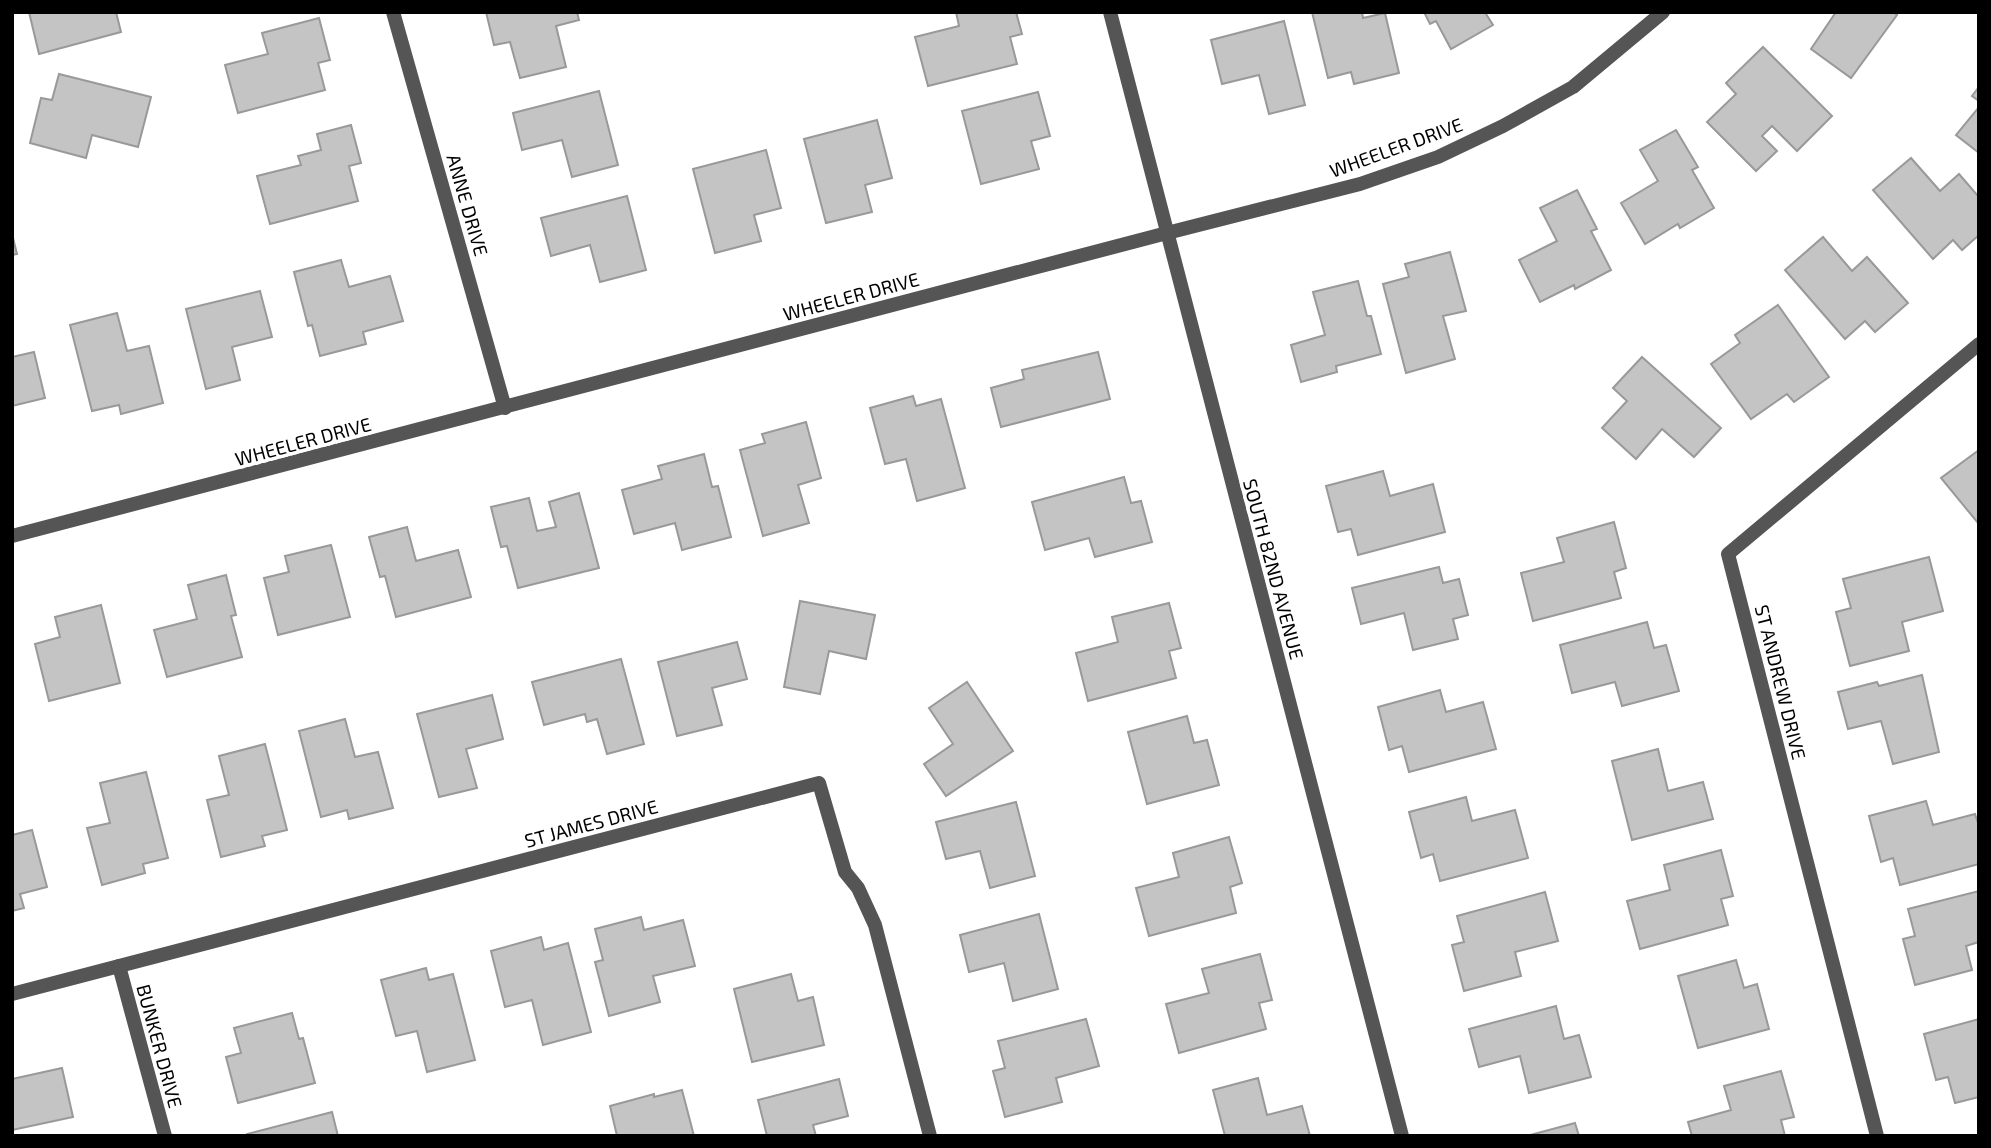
<svg xmlns="http://www.w3.org/2000/svg" width="1991" height="1148" font-family="'Exo 2',sans-serif">
<style>
.building{fill:#c4c4c4;stroke:#999;stroke-width:2}
.lines{fill:none;stroke-linecap:round;stroke-linejoin:round}
.minor{stroke:#555;stroke-width:14}
.labels{text-anchor:middle;dominant-baseline:central;stroke-width:7;stroke-linejoin:round;paint-order:stroke}
.street-label{font-size:19px;fill:#000;stroke:#fff}
</style>
<rect width="100%" height="100%" fill="#fff"/>
<g class="building">
<polygon points="29,12 116,12 121,32 39,54"/>
<polygon points="486,12 577,12 579,20 556,26 566,67 520,78 510,42 494,45"/>
<polygon points="956,12 1016,12 1022,34 1010,37 1017,64 928,86 915,37 959,26"/>
<polygon points="1312,12 1362,12 1363,18 1385,13 1399,73 1354,84 1351,72 1328,78"/>
<polygon points="1424,12 1488,12 1486,14 1493,25 1451,49 1436,21 1430,24"/>
<polygon points="1836,12 1893,12 1897,15 1851,78 1811,49"/>
<polygon points="319,18 330,60 318,63 325,90 238,113 225,65 268,54 262,33"/>
<polygon points="1284,21 1305,105 1269,114 1259,75 1222,84 1211,40"/>
<polygon points="1763,47 1832,116 1797,151 1772,126 1762,136 1777,151 1756,171 1707,122 1736,94 1726,83"/>
<polygon points="59,74 151,97 138,147 92,135 86,158 30,143 41,98 52,100"/>
<polygon points="1979,87 1979,101 1972,96"/>
<polygon points="599,91 618,165 572,177 562,140 522,150 513,113"/>
<polygon points="1038,92 1050,136 1031,141 1039,169 981,184 962,111"/>
<polygon points="1979,107 1979,153 1956,135"/>
<polygon points="877,120 892,178 865,185 872,212 826,223 804,139"/>
<polygon points="351,125 361,163 349,166 358,201 270,224 257,176 301,165 298,156 321,150 317,134"/>
<polygon points="1676,130 1698,167 1692,170 1714,208 1680,228 1678,224 1645,244 1621,203 1658,181 1640,150"/>
<polygon points="766,150 781,208 754,215 761,241 715,253 693,169"/>
<polygon points="1911,158 1940,191 1959,174 1979,197 1979,235 1962,250 1953,240 1933,259 1873,190"/>
<polygon points="1577,190 1597,229 1591,231 1611,270 1575,289 1574,285 1540,302 1519,260 1557,241 1540,208"/>
<polygon points="627,196 646,270 600,282 590,245 551,256 541,218"/>
<polygon points="12,234 17,254 12,255"/>
<polygon points="1823,237 1852,271 1867,257 1908,303 1875,332 1865,321 1845,339 1785,270"/>
<polygon points="1450,252 1466,311 1443,316 1455,359 1406,373 1383,284 1409,277 1405,264"/>
<polygon points="341,260 349,287 390,276 403,321 363,332 366,344 320,356 312,325 308,326 294,272"/>
<polygon points="1358,281 1367,316 1371,316 1381,354 1336,366 1337,372 1301,382 1291,345 1325,335 1313,292"/>
<polygon points="260,291 272,337 232,347 240,380 206,389 186,309"/>
<polygon points="1778,305 1829,377 1794,402 1787,394 1751,419 1711,364 1740,343 1735,335"/>
<polygon points="117,313 127,351 149,346 163,403 121,414 119,405 92,411 70,325"/>
<polygon points="34,352 45,398 12,406 12,357"/>
<polygon points="1098,352 1110,399 1001,427 991,388 1024,379 1022,370"/>
<polygon points="1642,357 1721,428 1694,457 1662,429 1636,459 1602,428 1627,401 1613,388"/>
<polygon points="913,396 916,406 941,399 965,488 917,501 906,459 885,464 870,408"/>
<polygon points="806,422 821,478 798,485 809,523 763,536 740,450 765,443 762,434"/>
<polygon points="1979,450 1979,523 1978,523 1941,478"/>
<polygon points="704,454 712,487 718,486 731,537 682,550 675,523 634,534 622,490 662,479 658,466"/>
<polygon points="1383,471 1390,496 1433,484 1445,532 1358,555 1351,529 1338,532 1326,486"/>
<polygon points="1124,477 1131,503 1141,501 1152,542 1095,557 1089,538 1045,550 1032,502"/>
<polygon points="579,493 599,568 518,588 507,546 501,547 491,507 529,498 537,531 556,527 549,502"/>
<polygon points="1614,522 1626,568 1614,572 1621,598 1533,621 1521,573 1564,562 1557,538"/>
<polygon points="407,527 416,561 458,550 471,597 396,617 385,576 380,577 369,537"/>
<polygon points="331,545 350,617 278,635 264,578 289,572 285,556"/>
<polygon points="1929,557 1943,611 1902,622 1909,651 1850,666 1836,612 1851,608 1843,579"/>
<polygon points="1439,567 1443,583 1459,579 1468,615 1453,619 1458,639 1413,650 1404,613 1361,624 1352,588"/>
<polygon points="226,575 236,615 231,616 242,657 167,677 154,630 197,619 188,585"/>
<polygon points="800,601 875,615 866,659 829,651 820,694 784,687"/>
<polygon points="1169,603 1181,648 1169,651 1176,678 1088,701 1076,653 1118,642 1112,617"/>
<polygon points="101,605 120,683 49,701 35,644 60,637 55,617"/>
<polygon points="1647,622 1654,648 1666,645 1679,691 1622,706 1615,682 1572,693 1560,645"/>
<polygon points="737,642 747,679 712,688 722,725 677,736 658,662"/>
<polygon points="621,659 644,744 607,754 597,719 587,722 585,714 544,725 532,682"/>
<polygon points="1922,675 1939,752 1893,764 1881,721 1848,729 1838,692 1877,682 1879,686"/>
<polygon points="967,682 1013,751 946,796 924,764 953,744 929,708"/>
<polygon points="1440,690 1446,712 1483,702 1496,749 1409,772 1402,746 1389,750 1378,707"/>
<polygon points="492,695 503,739 466,749 477,788 439,797 417,714"/>
<polygon points="1187,716 1194,743 1207,740 1219,785 1147,804 1128,732"/>
<polygon points="345,719 355,757 378,752 393,808 349,819 347,810 321,817 299,731"/>
<polygon points="265,744 287,830 262,836 265,846 221,857 207,800 229,795 219,756"/>
<polygon points="1658,749 1668,791 1703,782 1713,819 1632,840 1612,761"/>
<polygon points="146,772 168,858 143,864 145,873 102,885 87,828 110,823 100,783"/>
<polygon points="1466,797 1472,821 1515,810 1528,858 1440,881 1433,854 1421,858 1409,812"/>
<polygon points="1926,801 1933,825 1975,814 1979,826 1979,864 1900,885 1893,858 1881,862 1869,816"/>
<polygon points="1016,802 1035,876 990,888 980,851 946,859 936,822"/>
<polygon points="32,830 47,887 20,894 24,908 12,911 12,835"/>
<polygon points="1229,837 1242,883 1230,887 1236,913 1149,936 1136,888 1179,877 1173,853"/>
<polygon points="1721,850 1733,896 1721,899 1728,925 1640,949 1627,901 1670,890 1664,865"/>
<polygon points="1979,891 1979,942 1966,946 1972,970 1915,985 1903,939 1915,936 1908,909"/>
<polygon points="1545,892 1558,941 1515,952 1521,976 1464,991 1452,945 1464,942 1457,916"/>
<polygon points="1039,914 1058,989 1013,1001 1004,963 969,972 960,935"/>
<polygon points="641,917 644,930 683,920 695,966 653,976 660,1002 609,1016 595,962 603,960 595,929"/>
<polygon points="541,937 544,950 568,943 591,1032 543,1045 532,1000 505,1007 491,951"/>
<polygon points="1260,954 1272,1000 1259,1003 1266,1029 1179,1053 1166,1004 1209,993 1202,969"/>
<polygon points="1736,960 1744,988 1757,984 1769,1029 1698,1048 1678,976"/>
<polygon points="426,968 429,980 453,974 475,1060 427,1072 417,1031 396,1036 381,980"/>
<polygon points="791,974 798,1001 813,997 824,1045 752,1062 734,989"/>
<polygon points="1556,1006 1564,1039 1579,1035 1591,1077 1529,1093 1520,1056 1479,1067 1469,1029"/>
<polygon points="292,1013 299,1039 303,1038 315,1083 238,1103 226,1057 241,1053 234,1028"/>
<polygon points="1086,1019 1099,1066 1056,1078 1062,1102 1005,1117 993,1071 1005,1068 998,1041"/>
<polygon points="1979,1019 1979,1097 1955,1103 1948,1077 1936,1080 1924,1034"/>
<polygon points="62,1068 73,1117 12,1130 12,1079"/>
<polygon points="1781,1071 1794,1117 1781,1120 1785,1136 1692,1136 1688,1122 1731,1110 1724,1086"/>
<polygon points="1258,1078 1267,1115 1302,1106 1310,1136 1225,1136 1213,1090"/>
<polygon points="839,1079 848,1116 813,1125 816,1136 767,1136 758,1100"/>
<polygon points="682,1090 694,1136 617,1136 610,1106 654,1094 654,1097"/>
<polygon points="332,1112 338,1136 247,1136 247,1134"/>
<polygon points="1575,1123 1579,1136 1530,1136 1530,1135"/>
</g>
<g class="lines">
<g class="minor">
<polyline points="393,12 505,408"/>
<polyline points="1110,12 1402,1136"/>
<polyline points="12,536 1167,233 1360,184 1438,157 1503,126 1573,87 1663,12"/>
<polyline points="119,966 165,1136"/>
<polyline points="12,994 819,783 845,872 858,888 875,925 930,1136"/>
<polyline points="1877,1136 1728,554 1979,344"/>
</g>
</g>
<g class="labels">
<g class="street-label">
<text transform="translate(1396 147) rotate(-20)">WHEELER DRIVE</text>
<text transform="translate(468 205) rotate(74)">ANNE DRIVE</text>
<text transform="translate(851 296) rotate(-15)">WHEELER DRIVE</text>
<text transform="translate(303 441) rotate(-15)">WHEELER DRIVE</text>
<text transform="translate(1274 569) rotate(75)">SOUTH 82ND AVENUE</text>
<text transform="translate(1781 682) rotate(76)">ST ANDREW DRIVE</text>
<text transform="translate(591 823) rotate(-15)">ST JAMES DRIVE</text>
<text transform="translate(160 1046) rotate(75)">BUNKER DRIVE</text>
</g>
</g>
<rect width="1991" height="1148" fill="none" stroke="#000000" stroke-width="28"/>
</svg>
